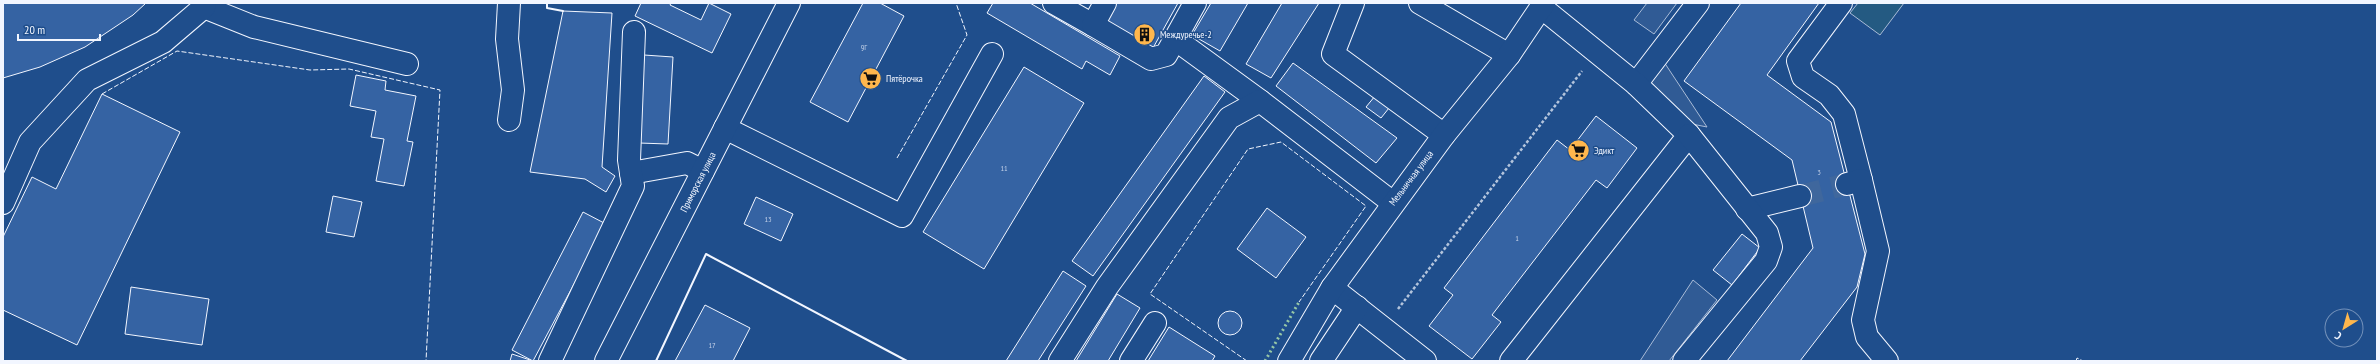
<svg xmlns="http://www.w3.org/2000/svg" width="2380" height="364" font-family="'PT Sans Narrow',sans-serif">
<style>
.green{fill:#245a82;stroke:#a8bbd7}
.parking{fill:#305b95;stroke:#a8bbd7}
.building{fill:#3563a3;stroke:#f2f6ff}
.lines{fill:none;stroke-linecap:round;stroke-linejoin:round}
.minor-tunnel{stroke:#3f679d;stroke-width:22;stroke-dasharray:22 11;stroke-linecap:butt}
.minor-casing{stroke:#f2f6ff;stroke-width:24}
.major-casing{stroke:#f2f6ff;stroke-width:24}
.path{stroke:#b3c4dc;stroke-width:2.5;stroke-dasharray:3 2;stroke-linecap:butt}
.minor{stroke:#1f4e8c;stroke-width:22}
.major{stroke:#1f4e8c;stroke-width:22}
.hedge{stroke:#97c8a6;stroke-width:3;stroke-dasharray:2 3;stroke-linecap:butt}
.fence{stroke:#f2f6ff;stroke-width:1;stroke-dasharray:5 2;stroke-linecap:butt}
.wall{stroke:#f2f6ff;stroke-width:2}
.labels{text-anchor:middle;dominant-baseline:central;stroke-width:3;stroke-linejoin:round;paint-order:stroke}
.number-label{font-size:8px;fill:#c3d1e8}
.poi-label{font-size:10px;fill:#f2f6ff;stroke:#1f4e8c;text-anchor:start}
.street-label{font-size:10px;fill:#f2f6ff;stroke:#1f4e8c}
</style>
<rect width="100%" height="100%" fill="#1f4e8c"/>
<polygon class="green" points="1858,3 1904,3 1880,35 1850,13"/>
<g class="parking">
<polygon points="1647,3 1677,3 1654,34 1634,20"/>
<polygon points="1662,59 1707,127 1682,122 1645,81"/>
<polygon points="1693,280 1717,300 1669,361 1640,361"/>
</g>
<g class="building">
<polygon points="3,3 146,3 133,15 85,47 40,67 3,78"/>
<polygon points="641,3 671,3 670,5 701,20 709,3 731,14 712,53 635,16"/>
<polygon points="863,3 880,3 904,16 848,122 810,102"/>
<polygon points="993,3 1030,3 1120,56 1110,75 1086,61 1082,69 987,13"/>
<polygon points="1117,3 1178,3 1153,48 1107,21"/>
<polygon points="1211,3 1248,3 1220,51 1192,35"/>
<polygon points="1282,3 1319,3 1271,78 1246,64"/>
<polygon points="1741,3 1819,3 1767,75 1831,122 1865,254 1857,287 1800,361 1727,361 1813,248 1792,160 1684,81"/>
<polygon points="563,11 612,13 602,167 615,176 606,192 585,179 530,172"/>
<polygon points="644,55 673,57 668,144 639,143"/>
<polygon points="1293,63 1397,138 1376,163 1276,86"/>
<polygon points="1024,67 1084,103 984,269 923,232"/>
<polygon points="356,75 386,81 385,90 416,96 407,141 413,142 404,186 376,181 384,139 371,137 376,111 350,106"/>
<polygon points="1204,76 1225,92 1093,276 1072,261"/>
<polygon points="102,94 180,132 77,345 3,310 3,237 32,177 56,189"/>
<polygon points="1375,96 1389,108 1381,118 1366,107"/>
<polygon points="1596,116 1637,148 1607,188 1596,180 1492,315 1501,322 1472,359 1429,326 1453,295 1444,288 1557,140 1570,150"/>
<polygon points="333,196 362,202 354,237 326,232"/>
<polygon points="756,197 793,214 781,241 744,224"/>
<polygon points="1267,208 1306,237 1276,278 1237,249"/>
<polygon points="583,212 606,224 533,361 512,350"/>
<polygon points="1742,234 1760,248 1732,285 1713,270"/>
<polygon points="1063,271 1086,286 1038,361 1006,361"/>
<polygon points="131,287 209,299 202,345 125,334"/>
<polygon points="1117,294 1140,308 1108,361 1076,361"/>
<polygon points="705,305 750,328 733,361 675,361"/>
<circle cx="1230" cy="323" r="12"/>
<polygon points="1169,327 1215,356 1212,361 1148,361"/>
<polygon points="512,354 533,361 510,361"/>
</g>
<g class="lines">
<polyline class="minor-tunnel" points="1800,196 1847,184"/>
<defs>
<g id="minor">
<polyline points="1054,3 1093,25"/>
<polyline points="1105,3 1093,25 1151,59 1166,55 1175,39"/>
<polyline points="1195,3 1175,39 1260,101"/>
<polyline points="1353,3 1333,54 1444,135"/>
<polyline points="1420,3 1509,55"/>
<polyline points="1841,3 1798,61 1803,77 1829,95 1844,114 1861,180"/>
<polyline points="204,7 254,27 407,64"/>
<polyline points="1636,84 1698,3"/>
<polyline points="509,120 513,90 507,39 509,3"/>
<polyline points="725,128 902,216 992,54"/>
<polyline points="631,173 687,163 703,171"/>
<polyline points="1847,184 1861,180 1878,251 1863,320 1867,337 1887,361"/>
<polyline points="3,203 30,142 87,80 163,42 204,7 205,3"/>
<polyline points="1747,209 1800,196"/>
<polyline points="1332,288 1425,361"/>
<polyline points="550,361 633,186 629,160 634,32"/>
<polyline points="1060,361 1107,287 1229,118 1260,101 1393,203"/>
<polyline points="1131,361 1155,323"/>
<polyline points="1321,361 1357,307"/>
<polyline points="1511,361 1689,135 1636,84 1541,7"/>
<polyline points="1684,361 1766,261 1771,247 1767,233 1689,135"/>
</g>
<g id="major">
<polyline points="606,361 789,3"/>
<polyline points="1289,361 1332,288 1444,135 1509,55 1544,3"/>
</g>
</defs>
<use href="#minor" class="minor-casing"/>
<use href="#major" class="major-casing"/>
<polyline class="path" points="1398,309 1582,71"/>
<use href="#minor" class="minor"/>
<use href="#major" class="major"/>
<polyline class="hedge" points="1265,361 1299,302"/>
<g class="fence">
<polyline points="102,94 177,51 310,70 349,69 440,90 426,361"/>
<polyline points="897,158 967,35 956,3"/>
<polyline points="1247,361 1150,294 1248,149 1281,142 1366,206 1299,302"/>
<polyline points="2076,361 2077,358 2083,361"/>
</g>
<g class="wall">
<polyline points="547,3 547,8 563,11"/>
<polyline points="656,361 706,254 907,361"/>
</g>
</g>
<defs>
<symbol id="building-disc" viewBox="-11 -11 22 22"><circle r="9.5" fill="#ffb74d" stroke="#1f4e8c"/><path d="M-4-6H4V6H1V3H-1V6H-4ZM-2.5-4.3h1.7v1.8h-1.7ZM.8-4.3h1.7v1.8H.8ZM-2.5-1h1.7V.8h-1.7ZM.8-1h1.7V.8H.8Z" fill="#111"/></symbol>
<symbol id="supermarket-disc" viewBox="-11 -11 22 22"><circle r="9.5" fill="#ffb74d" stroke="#1f4e8c"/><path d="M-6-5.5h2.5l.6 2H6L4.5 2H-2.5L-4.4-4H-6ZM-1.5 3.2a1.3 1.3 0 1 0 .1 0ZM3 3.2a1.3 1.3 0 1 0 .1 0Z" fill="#111"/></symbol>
</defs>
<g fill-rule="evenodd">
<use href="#building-disc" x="1132" y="22" width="25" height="25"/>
<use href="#supermarket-disc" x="858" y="66" width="25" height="25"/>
<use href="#supermarket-disc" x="1566" y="138" width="25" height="25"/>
</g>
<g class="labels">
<g class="number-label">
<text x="864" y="47">9Г</text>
<text x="1004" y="168">11</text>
<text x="1819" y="172">3</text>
<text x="768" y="219">13</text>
<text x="1517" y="238">1</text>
<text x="712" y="345">17</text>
</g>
<g class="poi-label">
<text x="1160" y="34">Междуречье-2</text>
<text x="886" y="78">Пятёрочка</text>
<text x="1594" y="150">Эдикт</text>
</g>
<g class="street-label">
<text transform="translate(1411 178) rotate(-53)">Мельничная улица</text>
<text transform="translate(698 182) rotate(-63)">Приморская улица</text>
</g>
</g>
<rect width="2380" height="364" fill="none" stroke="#f2f6ff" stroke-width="8"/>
<g transform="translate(2344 328) rotate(217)"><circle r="19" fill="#1f4e8c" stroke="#7391ba"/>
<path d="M0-3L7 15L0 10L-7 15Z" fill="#ffb74d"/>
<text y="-6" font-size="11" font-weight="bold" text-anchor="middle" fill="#f2f6ff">С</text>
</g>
<path d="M18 34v6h82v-6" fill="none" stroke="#f2f6ff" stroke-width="2"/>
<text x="24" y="34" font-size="12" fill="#f2f6ff" stroke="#1f4e8c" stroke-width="3" paint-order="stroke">20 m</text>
</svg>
